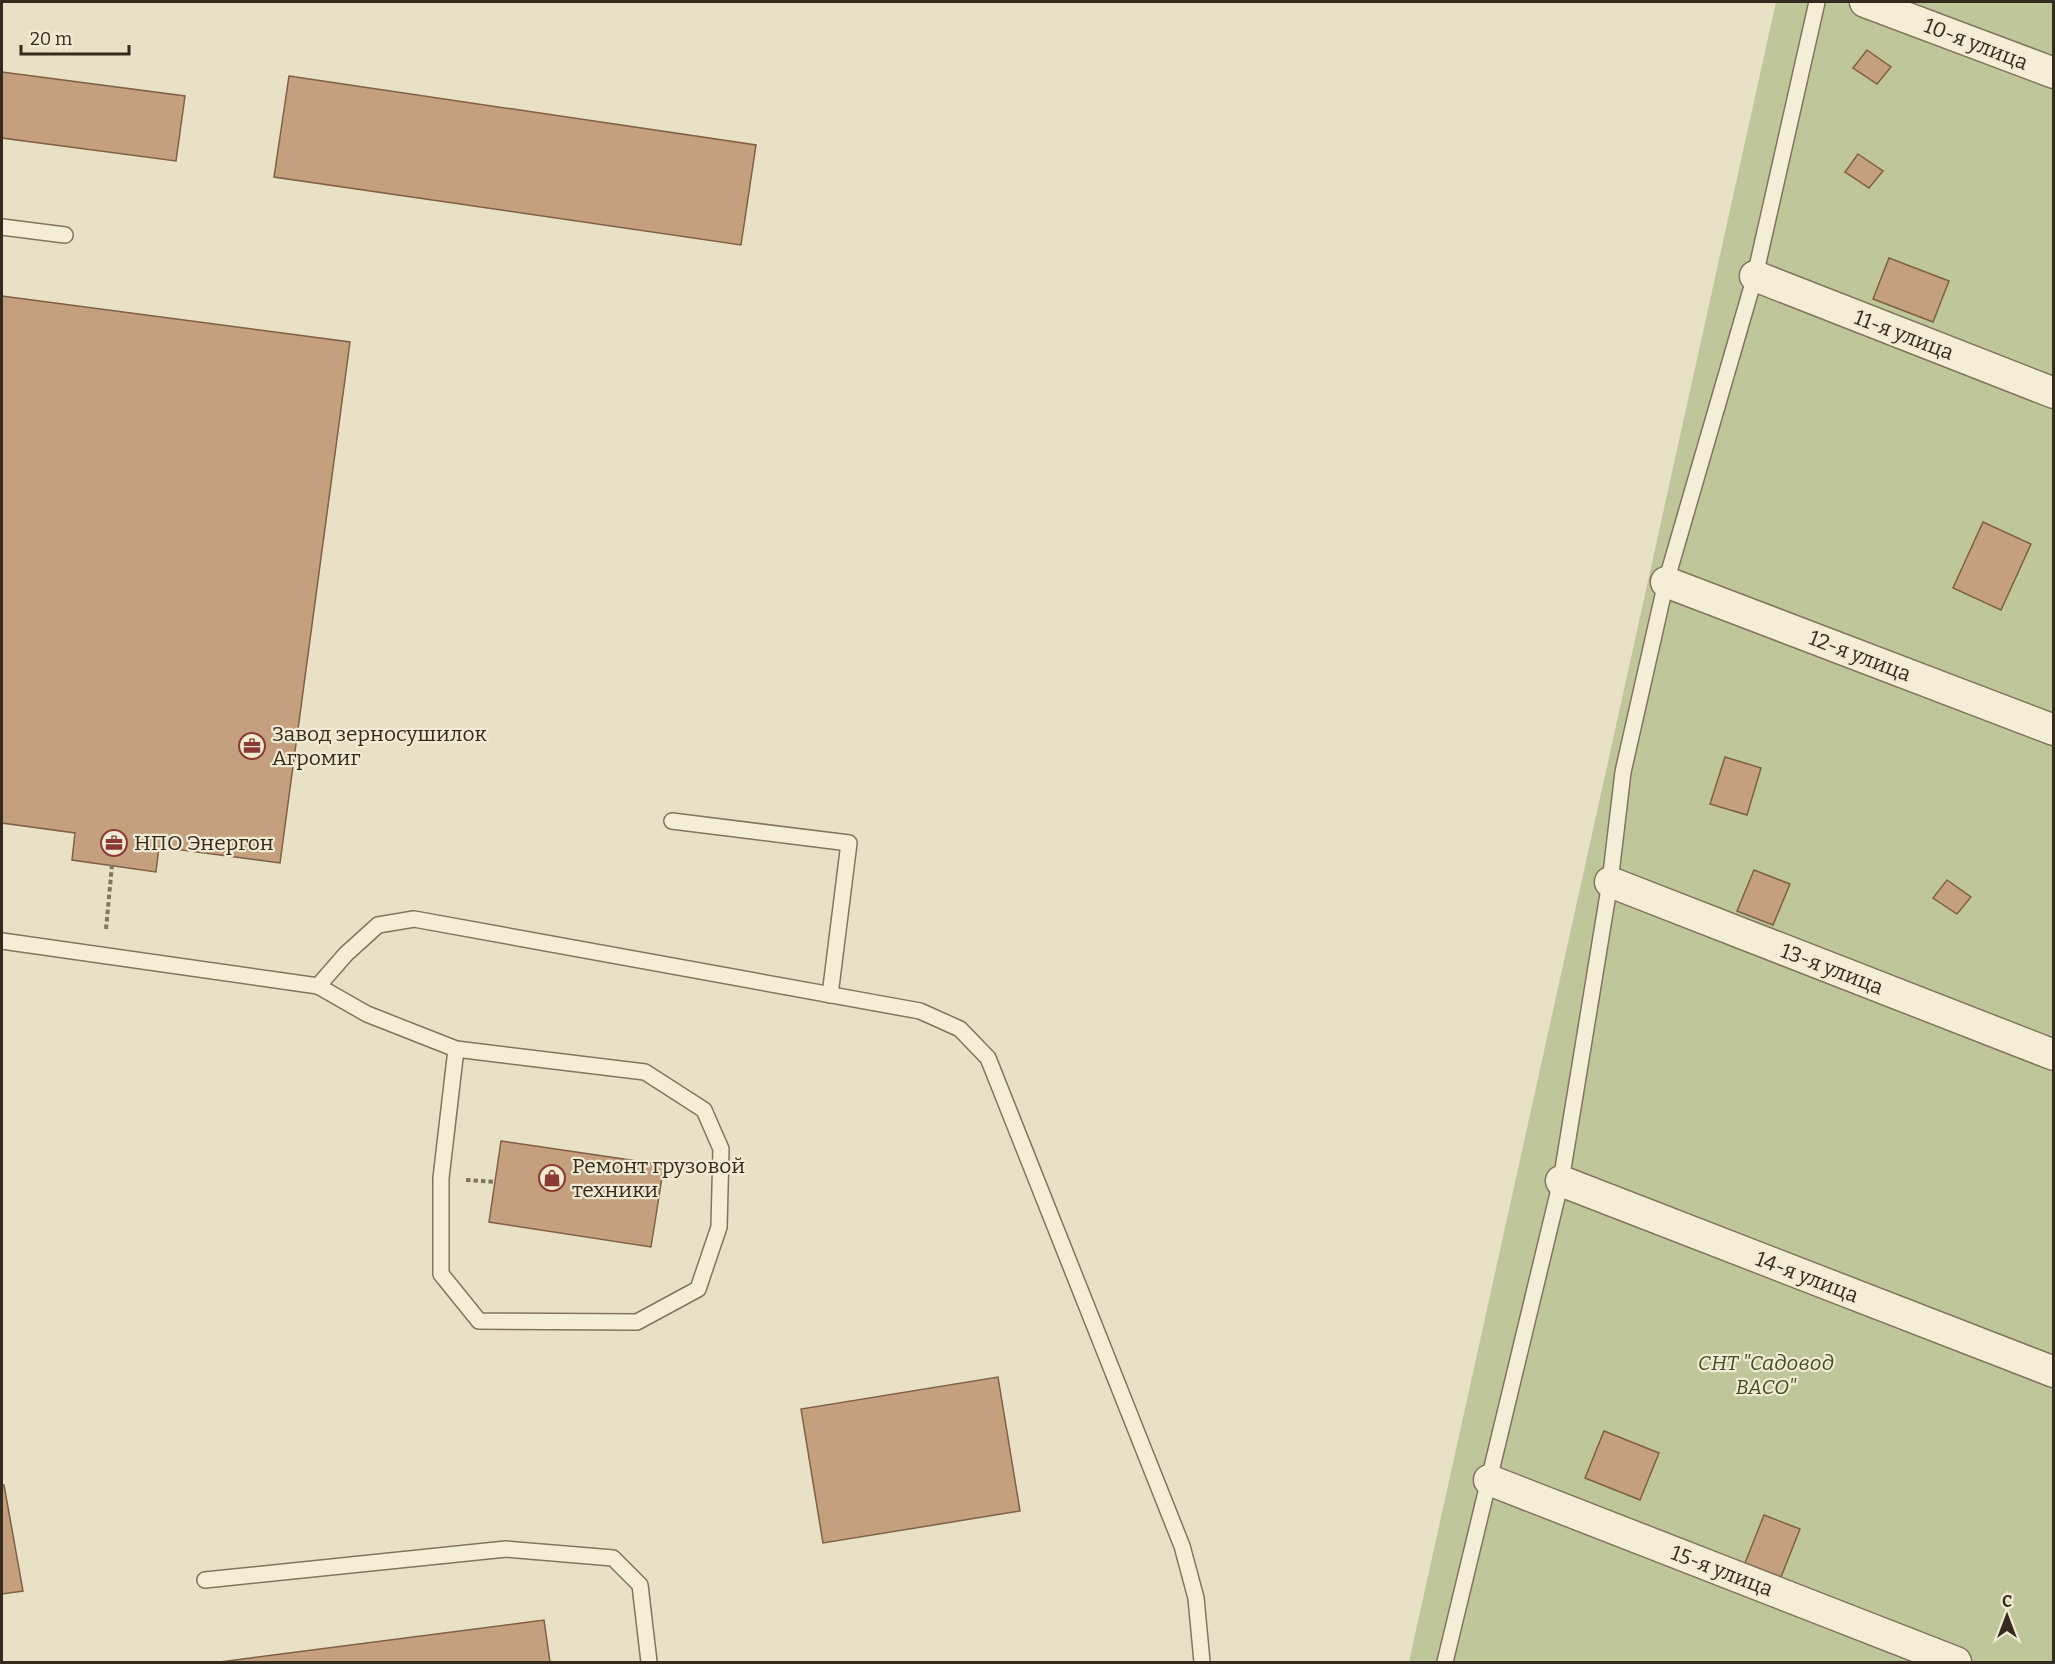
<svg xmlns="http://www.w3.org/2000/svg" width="2055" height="1664" font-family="Bitter,serif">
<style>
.green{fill:#bec69a}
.building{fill:#c4a07e;stroke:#7f6045;stroke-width:1.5}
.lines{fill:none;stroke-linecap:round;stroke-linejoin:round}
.service-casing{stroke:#82745d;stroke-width:18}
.minor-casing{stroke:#82745d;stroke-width:33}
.path{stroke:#82745d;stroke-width:4;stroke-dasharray:4.5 3;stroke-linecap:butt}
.service{stroke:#f5eed7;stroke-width:15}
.minor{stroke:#f5eed7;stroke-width:30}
.labels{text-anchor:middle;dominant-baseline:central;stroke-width:4.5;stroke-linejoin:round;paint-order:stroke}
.street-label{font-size:21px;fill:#342b1f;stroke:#f2ebd3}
.poi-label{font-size:21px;fill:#342b1f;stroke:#f2ebd3;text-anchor:start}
.park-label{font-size:21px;font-style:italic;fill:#424e28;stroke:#f2ebd3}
</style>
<rect width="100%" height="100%" fill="#e9e1c5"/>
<polygon class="green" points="1776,2 2053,2 2053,1662 1409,1662"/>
<g class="building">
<polygon points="1867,50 1891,67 1877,84 1853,68"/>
<polygon points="2,72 185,96 176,161 2,138"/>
<polygon points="289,76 756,145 741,245 274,177"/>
<polygon points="1858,154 1883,171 1869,188 1845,172"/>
<polygon points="1889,258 1949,281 1933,322 1873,299"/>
<polygon points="2,296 350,342 280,863 159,847 156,872 72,860 75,833 2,823"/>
<polygon points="1983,522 2031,544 2001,610 1953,588"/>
<polygon points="1725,757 1761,768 1747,815 1710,804"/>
<polygon points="1754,870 1790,884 1773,925 1737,911"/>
<polygon points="1947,880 1971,897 1957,914 1933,898"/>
<polygon points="501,1141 664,1165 651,1247 489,1222"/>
<polygon points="998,1377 1020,1511 823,1543 801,1409"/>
<polygon points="1604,1431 1659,1453 1640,1500 1585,1478"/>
<polygon points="2,1485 4,1485 23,1591 2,1594"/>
<polygon points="1764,1515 1800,1529 1781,1577 1745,1563"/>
<polygon points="544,1620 550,1662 220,1662"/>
</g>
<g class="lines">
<defs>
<g id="service">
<polyline points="2,227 65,235"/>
<polyline points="672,821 849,843 830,995"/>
<polyline points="2,941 318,986 367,1014 456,1049 645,1072 704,1110 721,1149 719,1227 698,1289 637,1322 479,1321 441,1274 441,1178 456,1049"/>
<polyline points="318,986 346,954 378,925 414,919 920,1011 960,1029 988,1058 1182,1546 1196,1598 1202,1662"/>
<polyline points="205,1580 506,1549 613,1558 640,1585 649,1662"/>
<polyline points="1445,1662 1561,1181 1610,882 1623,772 1666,582 1755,276 1817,2"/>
</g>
<g id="minor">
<polyline points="1865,2 2054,73"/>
<polyline points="1755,276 2054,393"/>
<polyline points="1666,582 2054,730"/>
<polyline points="1610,882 2054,1055"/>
<polyline points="1561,1181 2054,1372"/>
<polyline points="1489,1480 1956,1662"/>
</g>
</defs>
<use href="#service" class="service-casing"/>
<use href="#minor" class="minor-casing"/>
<g class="path">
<polyline points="106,929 112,865"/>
<polyline points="466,1180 495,1182"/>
</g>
<use href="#service" class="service"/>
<use href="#minor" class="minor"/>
</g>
<defs>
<symbol id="office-ring" viewBox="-11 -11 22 22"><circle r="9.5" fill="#f2ebd3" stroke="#8b3933" stroke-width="1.5"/><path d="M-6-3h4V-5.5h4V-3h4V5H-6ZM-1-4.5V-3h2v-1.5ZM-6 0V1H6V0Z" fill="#8b3933"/></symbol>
<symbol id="shop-ring" viewBox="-11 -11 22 22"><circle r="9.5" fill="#f2ebd3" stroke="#8b3933" stroke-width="1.5"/><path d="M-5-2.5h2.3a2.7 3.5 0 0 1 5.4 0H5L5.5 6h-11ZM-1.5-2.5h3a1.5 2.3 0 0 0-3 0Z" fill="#8b3933"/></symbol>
</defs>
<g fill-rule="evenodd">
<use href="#office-ring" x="237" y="731" width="30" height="30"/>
<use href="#office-ring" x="99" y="828" width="30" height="30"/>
<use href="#shop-ring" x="537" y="1163" width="30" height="30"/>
</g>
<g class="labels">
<g class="street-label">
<text transform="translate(1976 44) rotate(21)">10-я улица</text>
<text transform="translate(1904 335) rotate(21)">11-я улица</text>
<text transform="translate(1860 656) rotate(21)">12-я улица</text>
<text transform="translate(1832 969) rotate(21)">13-я улица</text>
<text transform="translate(1807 1277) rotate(21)">14-я улица</text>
<text transform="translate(1722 1571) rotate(21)">15-я улица</text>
</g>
<g class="poi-label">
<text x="272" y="734">Завод зерносушилок<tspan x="272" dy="24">Агромиг</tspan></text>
<text x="134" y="843">НПО Энергон</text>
<text x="572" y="1166">Ремонт грузовой<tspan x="572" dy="24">техники</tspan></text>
</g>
<g class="park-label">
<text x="1766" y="1363">СНТ "Садовод<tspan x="1766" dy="24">ВАСО"</tspan></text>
</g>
</g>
<rect width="2055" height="1664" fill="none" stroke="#342b1f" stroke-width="6"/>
<g transform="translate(2007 1616)" stroke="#f2ebd3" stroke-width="4.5" paint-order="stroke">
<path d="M0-4.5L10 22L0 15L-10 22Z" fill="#342b1f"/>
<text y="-9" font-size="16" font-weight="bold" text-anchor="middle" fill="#342b1f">С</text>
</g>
<path d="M21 45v9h108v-9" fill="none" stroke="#342b1f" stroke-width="3"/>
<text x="30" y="45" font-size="18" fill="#342b1f" stroke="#f2ebd3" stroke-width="4.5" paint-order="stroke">20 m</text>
</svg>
